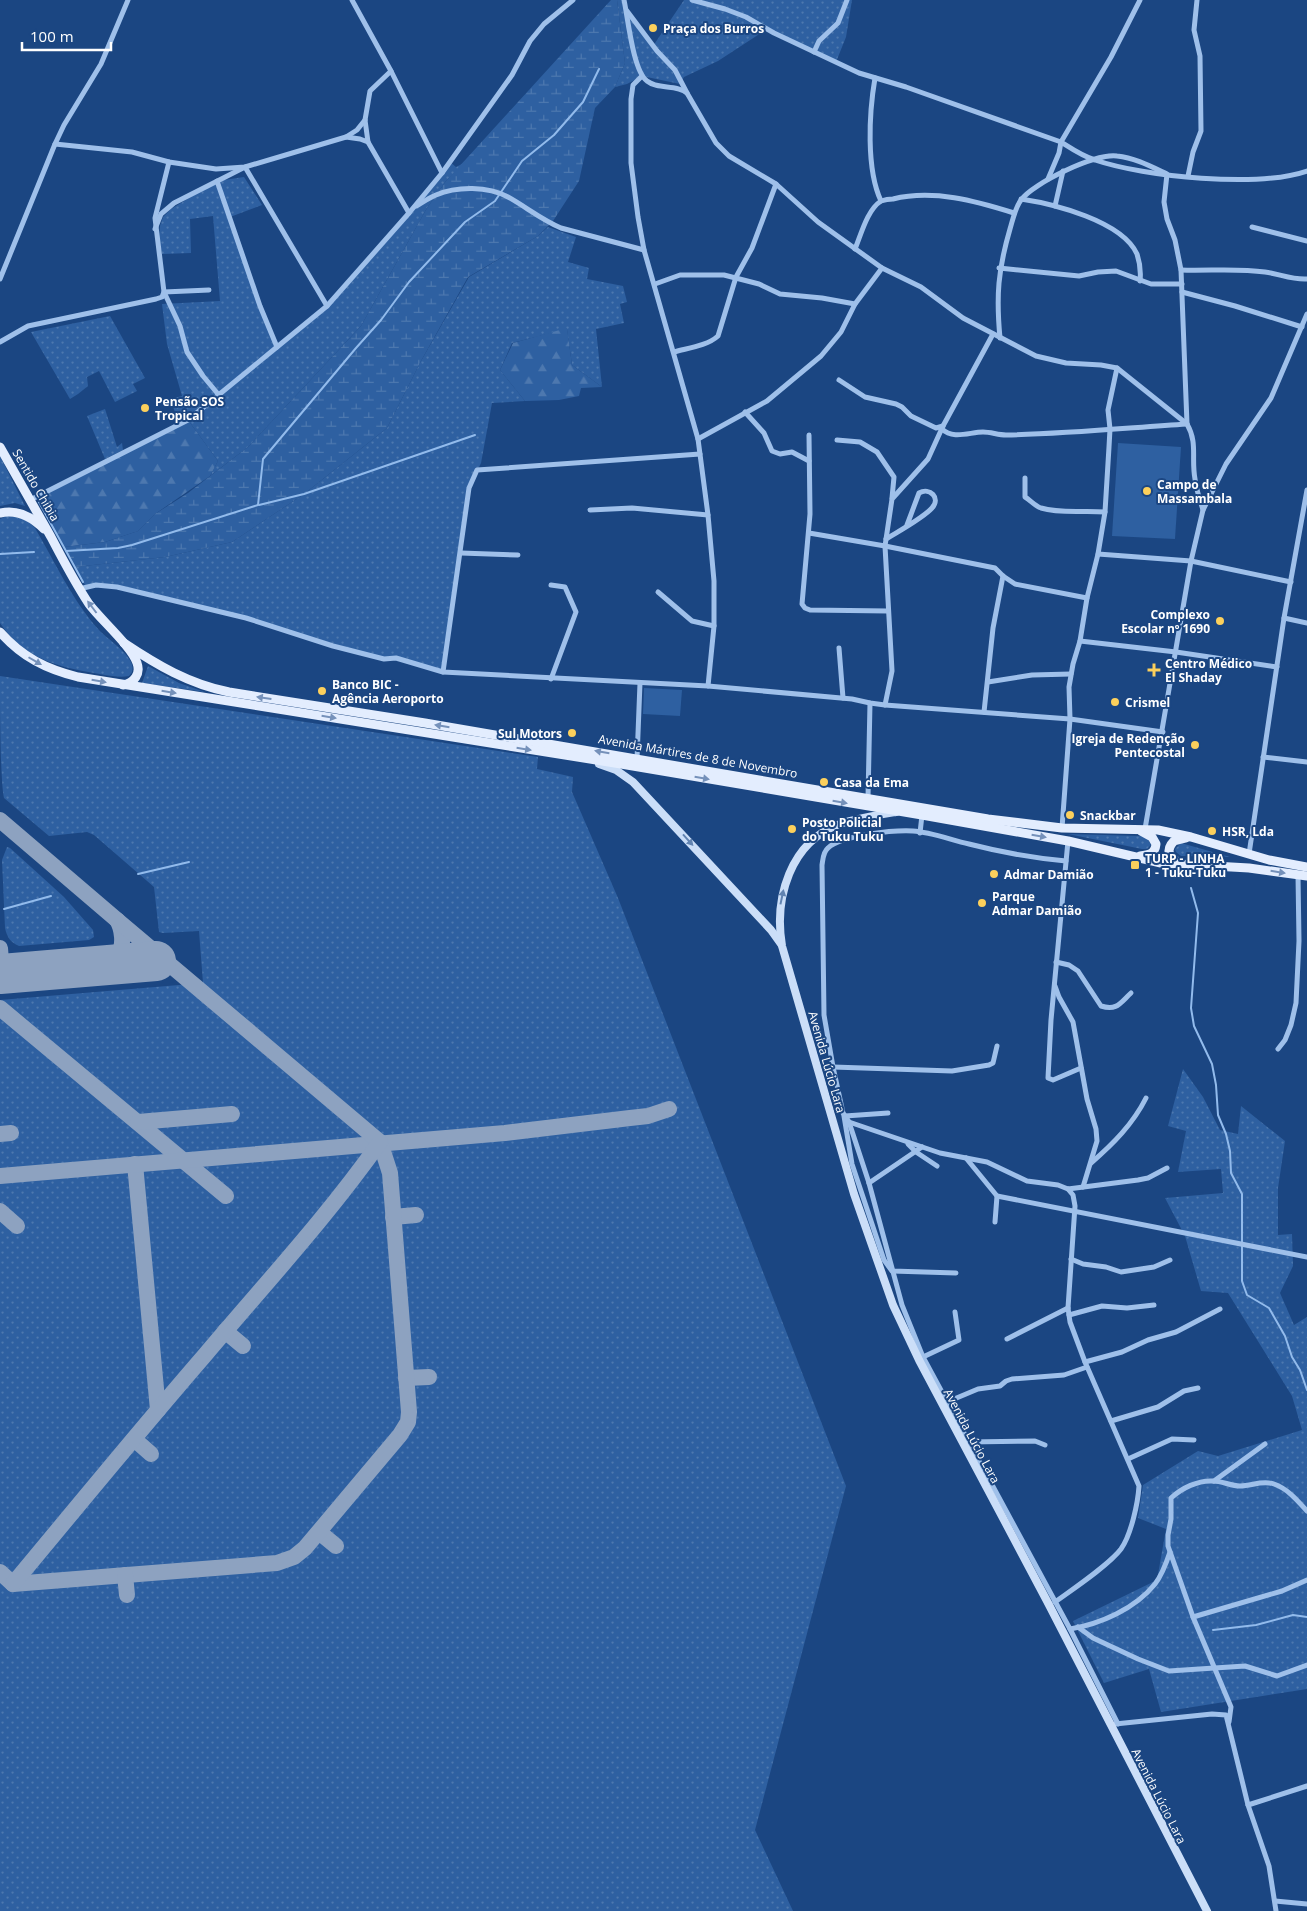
<svg xmlns="http://www.w3.org/2000/svg" width="1307" height="1911" font-family="'Open Sans',sans-serif">
<style>
.grass{fill:url(#grass-dots)}
.forest{fill:url(#forest-firs)}
.wetland{fill:url(#wetland-marsh)}
.park{fill:#2e60a1}
.lines{fill:none;stroke-linecap:round;stroke-linejoin:round}
.stream{stroke:#92bbec;stroke-width:2}
.taxiway{stroke:#8da2c0;stroke-width:16}
.runway{stroke:#8da2c0;stroke-width:40}
.street{stroke:#9fc0ea;stroke-width:5}
.secondary{stroke:#cbdef8;stroke-width:8}
.primary{stroke:#e3edfe;stroke-width:9}
.oneway{fill:#7591ba}
.oneway2{fill:#6183b1}
.poi-dot{fill:#fcd05c;stroke:#1b4682;stroke-width:2}
.labels{text-anchor:middle;dominant-baseline:central;stroke-width:4;stroke-linejoin:round;paint-order:stroke}
.poi-label{font-size:12px;font-weight:bold;fill:#fff;stroke:#1b4682;text-anchor:start}
.street-label{font-size:12px;fill:#fff;stroke:#1b4682}
</style>
<defs>
<pattern id="grass-dots" width="8" height="8" patternUnits="userSpaceOnUse" patternTransform="scale(1.25)"><rect width="8" height="8" fill="#2e60a1"/><path d="M2 2h.1M6 6h.1" fill="none" stroke="#4d78af" stroke-width="1.8" stroke-linecap="round"/></pattern>
<pattern id="forest-firs" width="22" height="20" patternUnits="userSpaceOnUse" patternTransform="scale(1.25)"><rect width="22" height="20" fill="#2e60a1"/><path d="M5 1l3.5 6h-7zM16 11l3.5 6h-7z" fill="#4d78af"/></pattern>
<pattern id="wetland-marsh" width="20" height="14" patternUnits="userSpaceOnUse" patternTransform="scale(1.25)"><rect width="20" height="14" fill="#2e60a1"/><path d="M1 5h8M5 5V1M11 12h8M15 12V8" fill="none" stroke="#4d78af"/></pattern>
</defs>
<rect width="100%" height="100%" fill="#1b4682"/>
<g class="grass">
<polygon points="617,0 624,0 626,10 653,46 684,0 852,0 846,37 836,62 767,29 718,61 684,77 680,84 642,76 627,84 615,87 625,63"/>
<polygon points="450,162 456,167 464,163 446,181 427,208 361,326 248,447 210,476 218,461 188,420 178,420 170,399 182,396 167,344 162,304 220,301 213,216 190,219 191,253 162,254 159,237 160,226 163,217 171,209 217,181 244,177 262,205 230,217 276,347 327,306"/>
<polygon points="548,227 576,237 568,262 589,268 587,279 623,286 627,302 620,304 624,323 596,329 602,387 572,365 567,329 512,343 500,370 525,401 492,403 481,463 469,488 443,672 396,658 384,659 301,634 117,587 86,587 75,567 165,557 232,542 304,494 387,428 421,361 469,277 538,236"/>
<polygon points="110,316 145,378 133,384 137,391 115,402 99,371 87,377 88,386 78,394 70,399 31,332"/>
<polygon points="105,409 117,447 122,443 123,450 105,459 87,416"/>
<polygon points="0,456 25,506 15,503 0,506"/>
<path d="M7,516c11,1 21,3 28,12 20,34 37,72 64,102 10,11 45,32 30,46 -11,2 -23,-1 -35,-3 -37,-6 -72,-16 -94,-50v-104z"/>
<polygon points="148,666 179,683 205,692 142,683"/>
<path d="M0,676l538,81 -1,12 36,8 -1,15 46,106 228,588 -91,344 38,81h-793v-911l203,-17 -4,-52 -36,2 -4,-1 -5,-45 -60,-52 -7,-3 -38,4 -45,-38c-4,-18 -4,-98 -4,-122z"/>
<polygon points="1068,834 1141,836 1148,839 1151,845 1147,849 1142,849"/>
<polygon points="1181,843 1230,857 1181,856 1176,852 1175,849"/>
<path d="M7,847l3,1 54,49 29,33 1,7 -5,3 -70,6c-9,-4 -12,-9 -14,-18l-3,-68z"/>
<polygon points="1183,1069 1203,1097 1220,1130 1238,1134 1241,1106 1285,1141 1278,1188 1278,1235 1292,1234 1293,1266 1280,1293 1294,1325 1307,1317 1307,1689 1161,1712 1149,1669 1104,1683 1073,1621 1157,1580 1166,1529 1138,1518 1143,1485 1198,1451 1218,1456 1302,1430 1292,1396 1228,1293 1201,1291 1185,1236 1165,1198 1223,1193 1221,1169 1178,1172 1186,1131 1168,1126"/>
</g>
<g class="forest">
<polygon points="567,328 572,365 602,387 581,388 579,396 559,400 525,401 500,370 513,343"/>
<polygon points="188,420 218,461 210,476 155,514 138,531 105,542 64,547 36,497"/>
</g>
<polygon class="wetland" points="611,0 617,0 625,63 615,87 595,108 579,181 553,221 538,236 468,277 421,361 387,428 304,494 232,542 165,557 75,567 64,547 105,542 138,531 155,514 188,493 248,447 361,326 427,208 446,181"/>
<g class="park">
<polygon points="1118,443 1181,447 1175,539 1112,536"/>
<polygon points="644,688 682,690 680,716 643,714"/>
</g>
<g class="lines">
<g class="stream">
<polyline points="39,502 83,582"/>
<polyline points="259,505 304,494 475,435"/>
<polyline points="66,551 118,548 132,545 258,505 263,459 356,348 381,320 409,282 465,222 495,201 522,161 554,135 583,102 599,69"/>
<polyline points="0,554 34,552"/>
<polyline points="138,874 189,862"/>
<polyline points="1191,888 1198,913 1191,1008 1194,1026 1212,1064 1216,1085 1218,1115 1226,1134 1230,1151 1231,1173 1242,1194 1242,1281 1247,1295 1269,1308 1285,1336 1292,1357 1300,1370 1307,1390"/>
<polyline points="4,909 51,896"/>
<polyline points="1213,1630 1256,1625 1293,1615 1307,1617"/>
</g>
<g class="taxiway">
<path d="M0,820l117,100c5,8 8,25 1,34 -4,5 -12,8 -17,12"/>
<polyline points="0,948 2,974"/>
<polyline points="0,1008 226,1196"/>
<polyline points="138,1122 232,1114"/>
<polyline points="0,1134 11,1133"/>
<polyline points="135,1164 158,1410"/>
<polyline points="0,1176 505,1133 630,1118 648,1116 669,1109"/>
<polyline points="0,1211 17,1226"/>
<polyline points="393,1217 416,1215"/>
<polyline points="225,1331 243,1346"/>
<polyline points="406,1378 429,1377"/>
<polyline points="134,1439 151,1454"/>
<polyline points="319,1532 336,1546"/>
<polyline points="0,1572 13,1584 277,1563 294,1557 305,1548 400,1435 408,1422 409,1412 390,1173 380,1142 117,920"/>
<polyline points="125,1575 127,1595"/>
<path d="M13,1584c64,-77 127,-154 192,-229 59,-70 122,-138 175,-213"/>
</g>
<polyline class="runway" points="0,974 156,961"/>
<g class="street">
<polyline points="352,0 391,71 442,173"/>
<path d="M624,0c4,18 9,71 23,81 11,9 29,3 40,12l29,50 13,13 47,28 42,38 64,46 39,19 42,31 73,38 30,7 35,2 16,3 70,56c11,19 4,34 8,55 1,10 5,21 8,31"/>
<path d="M692,0l33,9 21,8 28,16 85,40 47,14 155,55c11,7 21,14 34,18 50,17 163,28 212,11"/>
<polyline points="627,11 657,51 675,70 687,93"/>
<polyline points="814,52 819,41 838,23 847,0"/>
<polyline points="642,76 633,85 631,99 631,163 638,217 644,250 698,439 708,515 714,581 714,626 708,686"/>
<path d="M875,78c-6,35 -9,91 6,123"/>
<polyline points="346,137 360,139 368,142 409,213"/>
<polyline points="368,142 365,120 370,91 391,71"/>
<polyline points="55,144 132,152 169,162 216,169 245,167 346,137 357,130 365,120"/>
<polyline points="169,162 155,218 164,292 180,326 187,352 203,376 218,394"/>
<polyline points="1188,176 1193,152 1201,131 1200,56 1194,30 1197,0"/>
<polyline points="1048,179 1059,153 1061,142 1111,57 1140,0"/>
<path d="M1021,199c33,5 101,22 116,55 3,9 4,18 3,27"/>
<path d="M416,206c7,-4 13,-8 20,-11 21,-9 52,-9 72,2 18,10 34,23 53,31l83,22"/>
<polyline points="1055,206 1063,171"/>
<polyline points="1252,227 1307,241"/>
<polyline points="155,229 161,214 174,203 245,167 327,306"/>
<path d="M855,249c6,-14 12,-39 26,-48 3,-1 8,-2 12,-2 40,-10 83,2 121,14"/>
<polyline points="999,268 1079,276 1098,272 1116,271 1151,284 1182,284"/>
<path d="M1181,270c28,1 56,-2 84,2 15,2 27,8 42,7"/>
<polyline points="0,279 55,144 64,125 101,64 128,0"/>
<polyline points="655,284 680,275 724,275 759,284 780,294 822,298 855,304"/>
<polyline points="1182,292 1235,306 1302,327"/>
<path d="M1000,338c-4,-42 -2,-68 10,-109 3,-10 5,-21 11,-29 12,-17 75,-47 96,-44 18,2 33,10 50,18l-3,28 3,17 8,21 6,30 6,154"/>
<polyline points="0,342 28,326 156,299 162,297 164,292 209,290"/>
<polyline points="277,347 327,306 409,213 442,173 512,75 530,41 544,24 573,0"/>
<path d="M674,352c14,-4 33,-6 44,-16l18,-59 16,-29 24,-64"/>
<polyline points="839,380 865,397 896,404 902,407 911,416 936,428 943,426"/>
<polyline points="745,412 764,433 772,451 780,454 792,452 809,461"/>
<path d="M942,429c11,11 28,3 41,3 8,0 15,3 23,3 60,-1 120,-7 181,-11"/>
<polyline points="809,435 810,514 802,604 805,608 810,610 888,611"/>
<polyline points="698,439 767,401 821,356 841,332 855,304 882,268"/>
<polyline points="837,440 860,442 877,452 894,477 892,498"/>
<path d="M1025,478v19c5,3 10,9 16,11 20,6 43,2 64,4"/>
<polyline points="30,500 188,420 277,347 260,306 217,181"/>
<polyline points="590,510 632,508 708,515"/>
<polyline points="809,533 885,546 995,568 1003,576 1015,584 1087,598"/>
<path d="M886,539c13,-8 37,-21 46,-31 9,-10 -2,-21 -13,-15l-12,32"/>
<polyline points="461,553 518,555"/>
<polyline points="1098,554 1191,561 1291,582"/>
<polyline points="551,585 565,587 576,612 551,679"/>
<polyline points="79,589 96,585 117,587 246,618 333,646 384,659 396,658 443,672 708,686 852,699 870,703 885,705 1070,719 1163,732"/>
<polyline points="658,592 692,621 714,626"/>
<polyline points="1284,618 1307,623"/>
<polyline points="1080,641 1176,652 1277,667"/>
<polyline points="839,648 843,698"/>
<polyline points="443,672 469,488 477,470 700,454"/>
<polyline points="988,682 1032,675 1071,674"/>
<polyline points="885,705 892,671 885,546 892,499 928,459 943,426 993,334"/>
<polyline points="984,712 993,628 1003,576"/>
<polyline points="1263,757 1307,762"/>
<polyline points="637,759 640,683"/>
<polyline points="868,798 870,703"/>
<polyline points="1062,828 1070,719 1069,687 1073,664 1080,641 1087,598 1098,554 1105,512 1109,447 1110,429 1108,410 1117,368"/>
<polyline points="1145,829 1191,561 1203,510 1226,464 1271,398 1307,314"/>
<polyline points="920,833 922,815"/>
<polyline points="1068,841 1051,1020 1048,1078 1053,1080 1081,1068"/>
<polyline points="1249,854 1284,618 1307,490"/>
<path d="M1066,861c-33,-3 -66,-9 -97,-17 -18,-4 -38,-12 -56,-13 -18,-1 -72,4 -85,17 -5,4 -5,11 -6,17l2,150 9,52 10,46 6,9 20,61 33,122 21,52 147,272 48,95"/>
<path d="M1056,962l13,3 9,6 23,35c16,5 19,-3 30,-13"/>
<polyline points="1055,986 1059,997 1073,1022 1087,1099 1096,1129 1097,1141 1083,1187"/>
<polyline points="1278,1049 1285,1040 1291,1025 1296,1003 1299,941 1298,875"/>
<polyline points="833,1067 952,1071 989,1065 993,1063 997,1046"/>
<polyline points="844,1116 852,1164 884,1260 892,1271 956,1273"/>
<polyline points="845,1116 888,1113"/>
<polyline points="849,1122 940,1153 987,1162 1027,1181 1058,1185 1068,1189 1138,1180 1148,1178 1167,1168"/>
<polyline points="908,1144 916,1152 937,1166"/>
<polyline points="966,1158 997,1196 1307,1257"/>
<path d="M1091,1163c22,-19 42,-39 55,-65"/>
<polyline points="869,1183 922,1147"/>
<polyline points="995,1222 997,1196"/>
<polyline points="1071,1259 1083,1264 1106,1267 1121,1272 1154,1267 1170,1260"/>
<polyline points="1069,1315 1102,1306 1127,1308 1154,1305"/>
<polyline points="1007,1339 1068,1308"/>
<polyline points="923,1357 959,1340 955,1312"/>
<polyline points="1085,1362 1122,1352 1148,1340 1176,1332 1220,1309"/>
<polyline points="947,1402 978,1389 1000,1386 1006,1381 1012,1379 1064,1375 1087,1367"/>
<polyline points="1111,1421 1158,1407 1184,1391 1198,1388"/>
<polyline points="968,1442 1035,1441 1045,1445"/>
<polyline points="1128,1459 1172,1439 1194,1440"/>
<polyline points="1214,1481 1265,1444"/>
<path d="M1055,1602c18,-13 54,-37 66,-53 10,-14 17,-46 18,-63l-54,-124 -15,-40 -2,-14 7,-102 -2,-11 -5,-6"/>
<polyline points="1193,1617 1282,1591 1307,1580"/>
<polyline points="1078,1627 1093,1638 1138,1659 1169,1671 1245,1666 1277,1676 1307,1665"/>
<path d="M1070,1629c30,-5 65,-20 85,-45 7,-9 11,-20 15,-32"/>
<path d="M1229,1722l2,-15 -38,-90 -25,-71v-11l3,-16v-21c11,-10 27,-18 42,-17 9,0 18,5 27,5 12,0 22,-6 34,-2 14,5 23,16 33,27"/>
<polyline points="1115,1724 1212,1714 1226,1715 1248,1805 1269,1866 1276,1911"/>
<polyline points="1248,1805 1307,1786"/>
<polyline points="1275,1901 1307,1904"/>
</g>
<g class="secondary">
<polyline points="599,764 616,770 633,782 771,930 781,944"/>
<path d="M896,812c-19,3 -39,6 -56,12 -50,18 -66,74 -58,122l72,248 39,111 26,55 128,241 160,310"/>
</g>
<g class="primary">
<path d="M0,447c17,30 34,60 51,90 12,23 24,46 38,67 12,16 43,43 48,59 4,11 -3,20 -14,22"/>
<path d="M0,513c17,-4 32,4 44,16"/>
<path d="M0,632c22,25 46,37 78,45l543,87 301,51 146,26 93,22 88,5 58,8"/>
<path d="M124,643c33,22 65,41 105,49l196,31 563,96 74,9 96,2 33,7 78,23 38,7"/>
<path d="M1140,856c9,-1 15,-2 16,-12l-4,-7 -11,-6"/>
<path d="M1180,863c-11,-5 -15,-13 -6,-22l12,-3"/>
</g>
</g>
<defs><path id="oneway-solid" d="M-6-.8H1V-3.2L6.5 0L1 3.2V.8H-6Z" transform="scale(1.25)"/></defs>
<g class="oneway">
<use href="#oneway-solid" transform="translate(92 607) rotate(-127)"/>
<use href="#oneway-solid" transform="translate(35 661) rotate(30)"/>
<use href="#oneway-solid" transform="translate(99 681) rotate(10)"/>
<use href="#oneway-solid" transform="translate(169 692) rotate(9)"/>
<use href="#oneway-solid" transform="translate(264 698) rotate(-172)"/>
<use href="#oneway-solid" transform="translate(329 717) rotate(9)"/>
<use href="#oneway-solid" transform="translate(442 726) rotate(-171)"/>
<use href="#oneway-solid" transform="translate(524 749) rotate(9)"/>
<use href="#oneway-solid" transform="translate(602 752) rotate(-170)"/>
<use href="#oneway-solid" transform="translate(702 778) rotate(10)"/>
<use href="#oneway-solid" transform="translate(840 802) rotate(10)"/>
<use href="#oneway-solid" transform="translate(1039 836) rotate(10)"/>
<use href="#oneway-solid" transform="translate(1278 872) rotate(9)"/>
</g>
<g class="oneway2">
<use href="#oneway-solid" transform="translate(688 840) rotate(48)"/>
<use href="#oneway-solid" transform="translate(782 897) rotate(-78)"/>
</g>
<g class="poi-dot">
<circle cx="653" cy="28" r="5"/>
<circle cx="145" cy="408" r="5"/>
<circle cx="1147" cy="491" r="5"/>
<circle cx="1220" cy="621" r="5"/>
<path d="M1151.5 662.5h5v5h5v5h-5v5h-5v-5h-5v-5h5z"/>
<circle cx="322" cy="691" r="5"/>
<circle cx="1115" cy="702" r="5"/>
<circle cx="572" cy="733" r="5"/>
<circle cx="1195" cy="745" r="5"/>
<circle cx="824" cy="782" r="5"/>
<circle cx="1070" cy="815" r="5"/>
<circle cx="792" cy="829" r="5"/>
<circle cx="1212" cy="831" r="5"/>
<rect x="1130" y="860" width="10" height="10" rx="2.5"/>
<circle cx="994" cy="874" r="5"/>
<circle cx="982" cy="903" r="5"/>
</g>
<g class="labels">
<g class="poi-label">
<text x="663" y="28">Praça dos Burros</text>
<text x="155" y="401">Pensão SOS<tspan x="155" dy="14">Tropical</tspan></text>
<text x="1157" y="484">Campo de<tspan x="1157" dy="14">Massambala</tspan></text>
<text x="1210" y="614" text-anchor="end">Complexo<tspan x="1210" dy="14">Escolar nº 1690</tspan></text>
<text x="1165" y="663">Centro Médico<tspan x="1165" dy="14">El Shaday</tspan></text>
<text x="332" y="684">Banco BIC -<tspan x="332" dy="14">Agência Aeroporto</tspan></text>
<text x="1125" y="702">Crismel</text>
<text x="562" y="733" text-anchor="end">Sul Motors</text>
<text x="1185" y="738" text-anchor="end">Igreja de Redenção<tspan x="1185" dy="14">Pentecostal</tspan></text>
<text x="834" y="782">Casa da Ema</text>
<text x="1080" y="815">Snackbar</text>
<text x="802" y="822">Posto Policial<tspan x="802" dy="14">do Tuku Tuku</tspan></text>
<text x="1222" y="831">HSR, Lda</text>
<text x="1145" y="858">TURP - LINHA<tspan x="1145" dy="14">1 - Tuku-Tuku</tspan></text>
<text x="1004" y="874">Admar Damião</text>
<text x="992" y="896">Parque<tspan x="992" dy="14">Admar Damião</tspan></text>
</g>
<g class="street-label">
<text transform="translate(36 485) rotate(60)">Sentido Chibia</text>
<text transform="translate(698 756) rotate(10)">Avenida Mártires de 8 de Novembro</text>
<text transform="translate(827 1062) rotate(74)">Avenida Lúcio Lara</text>
<text transform="translate(972 1436) rotate(62)">Avenida Lúcio Lara</text>
<text transform="translate(1159 1796) rotate(63)">Avenida Lúcio Lara</text>
</g>
</g>
<path d="M22 42v8h89v-8" fill="none" stroke="#ffffff" stroke-width="2.5"/>
<text x="30" y="42" font-size="15" fill="#ffffff" stroke="#1b4682" stroke-width="4" paint-order="stroke">100 m</text>
</svg>
